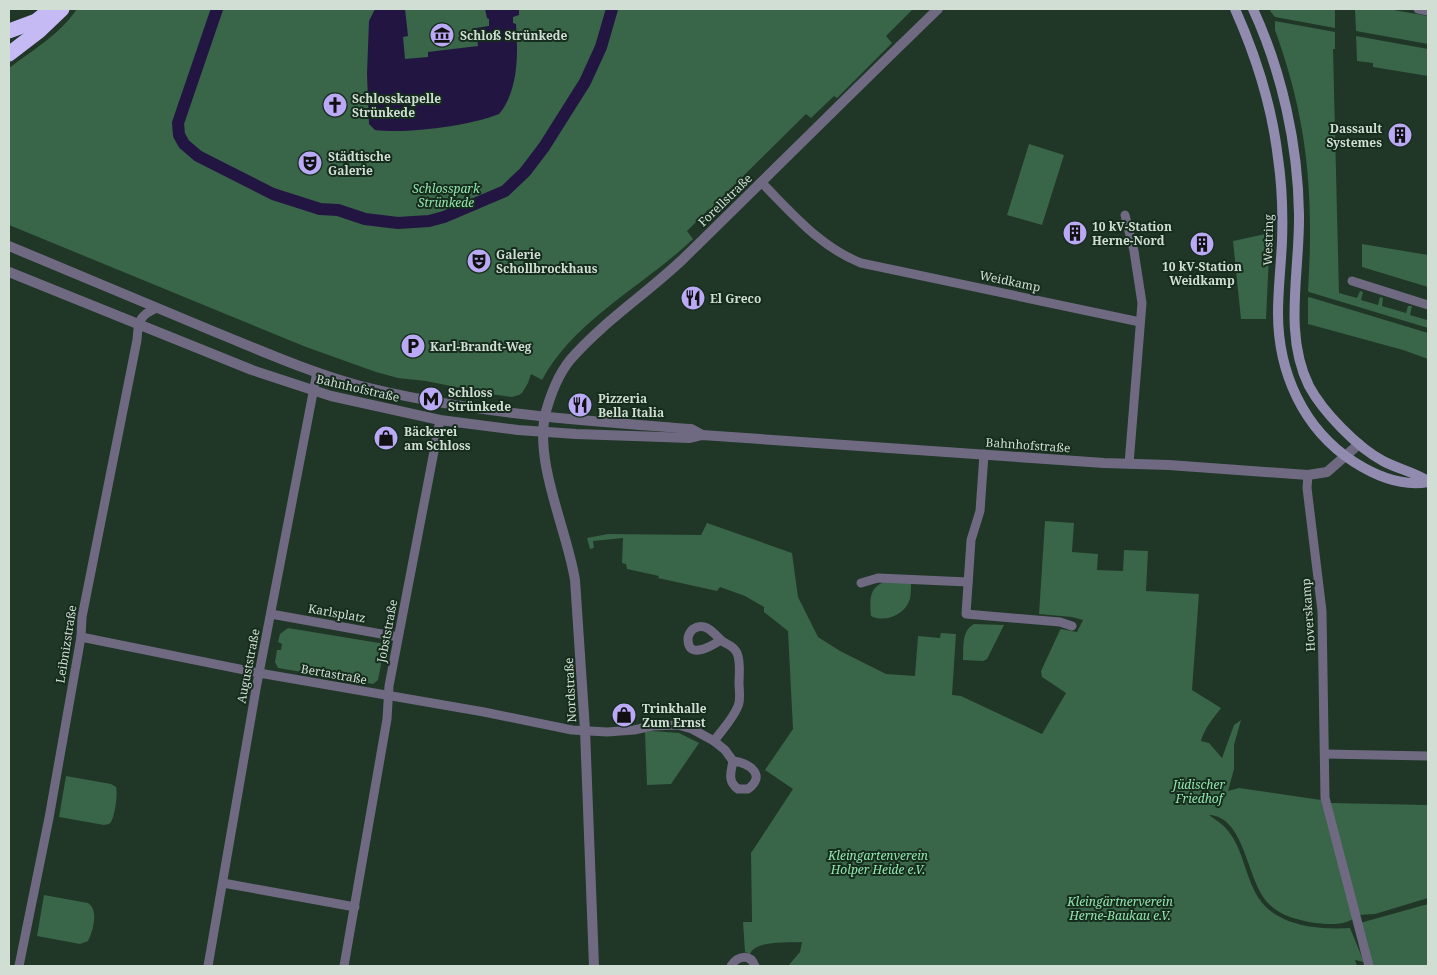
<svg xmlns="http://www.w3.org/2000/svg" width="1437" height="975" font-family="'Noto Serif',serif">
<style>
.green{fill:#396548}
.water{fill:#231542}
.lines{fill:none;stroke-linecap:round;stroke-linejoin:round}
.canal{stroke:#231542;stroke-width:12}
.minor{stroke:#6f6a82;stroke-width:9}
.tertiary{stroke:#6f6a82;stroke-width:10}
.secondary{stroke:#928bb0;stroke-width:10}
.motorway{stroke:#c5baf4;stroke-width:15}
.labels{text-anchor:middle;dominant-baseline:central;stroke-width:4;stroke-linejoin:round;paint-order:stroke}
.poi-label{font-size:12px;font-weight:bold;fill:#d0ded4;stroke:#162c1d;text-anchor:start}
.park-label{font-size:12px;font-style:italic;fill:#94e6af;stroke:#162c1d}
.street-label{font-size:12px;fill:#d0ded4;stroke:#162c1d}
</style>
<rect width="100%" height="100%" fill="#203627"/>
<g class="green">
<path d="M77,9h836l-27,27 6,7 -55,55 -3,-2 -23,22 -5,-4 -88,87 7,7 -9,8 -7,-7 -22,22 6,8c-48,46 -119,81 -151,141l-11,-6 -3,9 -6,10 -3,2 -7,2 -22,-3 -64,-13 -28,-3 -22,-6 -70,-25 -297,-122v-157c24,-18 51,-34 68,-59z"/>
<polygon points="1272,9 1335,9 1335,28 1275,17 1270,11"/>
<polygon points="1355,9 1388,9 1428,16 1428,44 1356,31"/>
<path d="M1275,21l60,11v17h-2l6,244 18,5 3,-7 3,1 -2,8 17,5 2,-8 3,1 -1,8 24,7 2,-7h4l-2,9 17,5 1,-6v14l-119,-36 -1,-2c6,-96 0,-169 -33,-260z"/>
<polygon points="1356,36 1428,49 1428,76 1373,67 1373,63 1357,61"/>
<polygon points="1029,144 1064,155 1042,225 1007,215"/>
<polygon points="1270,233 1266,319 1241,319 1233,241"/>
<polygon points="1362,244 1428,255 1428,287 1362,267"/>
<polygon points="1309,297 1428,333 1428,359 1403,350 1308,324 1308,298"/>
<path d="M1045,521l29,2 -2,29 26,2 -1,16 26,1 1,-21 24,1 -2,40 53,3 -7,96 29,18c-8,11 -16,19 -20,33l8,2 13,15 12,-33 7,-5 -7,25v24l-6,22 11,-3 82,12 32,119c-11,7 -26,5 -38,4 -17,-3 -34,-7 -46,-19 -23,-23 -23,-87 -60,-89 7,5 15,10 20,17 13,16 16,41 26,60 17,34 61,38 95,36l14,34 -9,-2 2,6h-569l12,-14 2,-10c-15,1 -46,-2 -52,12l-5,-2 -2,-30h9l-1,-69 42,-64 -28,-19 28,-41 -5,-98 -24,-19v-5l-19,-11 -25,-9 -3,4 -59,-13 1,-2 -32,-7 -1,-5 -4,-1 1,-25 -30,3 1,7 -4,1 -3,-11 21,-4 93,1 6,-12 85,30 6,44 20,40 22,14 46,23 29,2 3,-40 22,2 1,-5 15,1 -4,61 9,1 81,38 24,-41 -24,-16 -1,-6 19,-41 1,-1 16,3 6,-12 -11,-3 -33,-3z"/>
<path d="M885,582l26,1c0,5 0,12 -1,16 -5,16 -25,24 -39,17 -1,-14 -3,-29 14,-34z"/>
<path d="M974,624l30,1 -17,34 -4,2 -20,-1c1,-13 -2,-29 11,-36z"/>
<polygon points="288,628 385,644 378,680 373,684 278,668 275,662 277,650 281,650 282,644 278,642 280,634"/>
<polygon points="652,731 679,733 699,743 671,784 647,785 645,732"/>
<path d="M66,776l45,8 5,3c2,6 -1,29 -5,35 -2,3 -4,2 -7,3l-45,-8z"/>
<polygon points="1330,803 1428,805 1428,898 1375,914 1358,915"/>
<path d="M44,895l44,8c11,7 5,28 0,38l-8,3 -43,-8z"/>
<polygon points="1428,904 1427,966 1371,966 1360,923"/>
</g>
<path class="water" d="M375,9h30l3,27 -5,1 2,22 23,-2v-5l50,-6 -2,-18 13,-2v-7l-2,-1 -2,-9h34v6l-6,2v6l3,1c2,29 3,66 -17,90 -29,12 -93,20 -124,16l-6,-6 -2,-50 2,-53z"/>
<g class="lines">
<polyline class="canal" points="217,9 178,123 179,135 184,144 198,156 273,194 320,209 338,210 365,219 398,223 429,221 444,217 505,191 525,172 544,147 585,82 601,47 612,9"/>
<g class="minor">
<polyline points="1418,9 1428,11"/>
<path d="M761,182c31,31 59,65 100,81l279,59"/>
<polyline points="1125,215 1134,251 1142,303 1129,464"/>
<polyline points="1352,281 1428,305"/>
<polyline points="984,454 980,511 971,540 966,614 1060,622 1072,626"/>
<polyline points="1308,475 1307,488 1322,611 1325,798 1369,966"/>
<polyline points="861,583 878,578 968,582"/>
<polyline points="271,614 398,637"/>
<path d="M81,637l178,36 225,39 88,18 35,2 27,-2 18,-4 26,-1 14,4 22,12 11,9 8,11c16,2 34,14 15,28h-10c-11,-8 -7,-17 -5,-28"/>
<path d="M714,741c8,-11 19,-22 24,-35 3,-6 1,-16 1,-23 0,-9 2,-21 -2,-30 -3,-7 -9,-8 -15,-12 -8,-7 -16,-20 -29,-12 -3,3 -5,6 -5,10 0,22 25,6 33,1"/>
<polyline points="1325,754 1428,756"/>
<polyline points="223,883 355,907"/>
<path d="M19,966l30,-148 32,-181 1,-20 55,-277c1,-18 2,-25 20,-32"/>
<polyline points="208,966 256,689 317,372"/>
<polyline points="344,966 387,719 389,686 440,420"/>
<path d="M731,966c6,-10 19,-13 24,0"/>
</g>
<g class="tertiary">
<path d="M9,246c69,29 137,57 206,86 47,19 94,40 142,53 109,28 222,35 334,44l11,6"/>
<polyline points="9,272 252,370 331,396 440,420 518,430 576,434 690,438 702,435 1104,463 1169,465 1308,475 1327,472 1359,444"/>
<path d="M594,966l-9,-236 -10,-150c-8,-50 -40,-115 -30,-165 5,-19 13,-40 25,-55 33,-38 76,-66 112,-100 86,-84 170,-168 256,-251"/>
</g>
<g class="secondary">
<path d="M1235,9c21,47 37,98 43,149 4,27 5,55 4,83 -1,24 -4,48 -4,72 0,59 25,116 76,149 22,14 47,25 74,20"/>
<path d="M1253,9c29,63 45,136 46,205 1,57 -16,120 10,172 14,26 48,61 74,75 15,8 31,11 45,20"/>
</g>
<g class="motorway">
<polyline points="9,31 36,21 49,11"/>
<polyline points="9,54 39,31 62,9"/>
</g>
</g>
<defs>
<symbol id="museum-disc" viewBox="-11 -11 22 22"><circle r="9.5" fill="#baaaf6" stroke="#162c1d"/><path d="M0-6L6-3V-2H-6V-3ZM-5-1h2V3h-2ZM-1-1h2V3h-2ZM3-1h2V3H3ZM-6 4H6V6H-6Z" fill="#111"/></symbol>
<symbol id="church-disc" viewBox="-11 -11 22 22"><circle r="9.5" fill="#baaaf6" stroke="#162c1d"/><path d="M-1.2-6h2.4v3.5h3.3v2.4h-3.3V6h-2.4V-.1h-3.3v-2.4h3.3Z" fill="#111"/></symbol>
<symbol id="building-disc" viewBox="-11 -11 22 22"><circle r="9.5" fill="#baaaf6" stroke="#162c1d"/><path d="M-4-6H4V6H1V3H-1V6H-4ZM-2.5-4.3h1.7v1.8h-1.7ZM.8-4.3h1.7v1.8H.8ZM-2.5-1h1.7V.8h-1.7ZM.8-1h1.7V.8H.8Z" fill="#111"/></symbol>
<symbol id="theatre-disc" viewBox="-11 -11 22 22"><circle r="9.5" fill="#baaaf6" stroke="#162c1d"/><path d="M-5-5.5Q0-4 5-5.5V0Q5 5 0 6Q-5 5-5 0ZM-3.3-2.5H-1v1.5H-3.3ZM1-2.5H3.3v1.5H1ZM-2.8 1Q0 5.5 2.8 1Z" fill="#111"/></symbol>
<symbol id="restaurant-disc" viewBox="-11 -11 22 22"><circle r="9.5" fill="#baaaf6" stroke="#162c1d"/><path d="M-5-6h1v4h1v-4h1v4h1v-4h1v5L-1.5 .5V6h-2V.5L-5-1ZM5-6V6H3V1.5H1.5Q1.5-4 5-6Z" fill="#111"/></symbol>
<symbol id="parking-disc" viewBox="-11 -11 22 22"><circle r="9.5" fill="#baaaf6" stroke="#162c1d"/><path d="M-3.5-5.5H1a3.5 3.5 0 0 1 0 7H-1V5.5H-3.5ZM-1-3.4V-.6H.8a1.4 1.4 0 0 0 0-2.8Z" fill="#111"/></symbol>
<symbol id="metro-disc" viewBox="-11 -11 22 22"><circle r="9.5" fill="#baaaf6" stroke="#162c1d"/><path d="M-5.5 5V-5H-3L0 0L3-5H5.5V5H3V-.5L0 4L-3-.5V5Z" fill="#111"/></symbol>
<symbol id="shop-disc" viewBox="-11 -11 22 22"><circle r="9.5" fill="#baaaf6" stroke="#162c1d"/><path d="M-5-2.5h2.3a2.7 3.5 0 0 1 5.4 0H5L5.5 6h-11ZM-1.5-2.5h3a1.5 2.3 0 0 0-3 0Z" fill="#111"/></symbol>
</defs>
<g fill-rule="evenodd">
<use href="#museum-disc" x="428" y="21" width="28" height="28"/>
<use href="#church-disc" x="321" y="91" width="28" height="28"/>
<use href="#building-disc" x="1386" y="121" width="28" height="28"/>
<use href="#theatre-disc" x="296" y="149" width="28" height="28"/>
<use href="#building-disc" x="1061" y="219" width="28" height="28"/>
<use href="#building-disc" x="1188" y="230" width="28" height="28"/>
<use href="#theatre-disc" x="465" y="247" width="28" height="28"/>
<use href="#restaurant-disc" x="679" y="284" width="28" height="28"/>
<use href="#parking-disc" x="399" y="332" width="28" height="28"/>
<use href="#metro-disc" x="417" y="385" width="28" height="28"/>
<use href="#restaurant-disc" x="566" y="391" width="28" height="28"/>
<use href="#shop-disc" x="372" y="424" width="28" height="28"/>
<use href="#shop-disc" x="610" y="701" width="28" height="28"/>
</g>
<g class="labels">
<g class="poi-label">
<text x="460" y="35">Schloß Strünkede</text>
<text x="352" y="98">Schlosskapelle<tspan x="352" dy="14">Strünkede</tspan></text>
<text x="1382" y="128" text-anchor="end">Dassault<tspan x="1382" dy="14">Systemes</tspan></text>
<text x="328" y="156">Städtische<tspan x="328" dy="14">Galerie</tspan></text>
<text x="1092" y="226">10 kV-Station<tspan x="1092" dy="14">Herne-Nord</tspan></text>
<text x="496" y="254">Galerie<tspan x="496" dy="14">Schollbrockhaus</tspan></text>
<text x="1202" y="266" text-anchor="middle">10 kV-Station<tspan x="1202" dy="14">Weidkamp</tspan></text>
<text x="710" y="298">El Greco</text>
<text x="430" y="346">Karl-Brandt-Weg</text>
<text x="448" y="392">Schloss<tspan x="448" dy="14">Strünkede</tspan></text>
<text x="598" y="398">Pizzeria<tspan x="598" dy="14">Bella Italia</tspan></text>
<text x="404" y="431">Bäckerei<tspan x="404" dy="14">am Schloss</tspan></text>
<text x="642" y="708">Trinkhalle<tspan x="642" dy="14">Zum Ernst</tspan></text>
</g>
<g class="park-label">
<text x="446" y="188">Schlosspark<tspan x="446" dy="14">Strünkede</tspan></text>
<text x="1199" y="784">Jüdischer<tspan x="1199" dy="14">Friedhof</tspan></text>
<text x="878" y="855">Kleingartenverein<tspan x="878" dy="14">Holper Heide e.V.</tspan></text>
<text x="1120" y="901">Kleingärtnerverein<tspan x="1120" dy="14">Herne-Baukau e.V.</tspan></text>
</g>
<g class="street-label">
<text transform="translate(725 200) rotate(-44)">Forellstraße</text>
<text transform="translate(1268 240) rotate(-89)">Westring</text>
<text transform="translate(1010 281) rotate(12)">Weidkamp</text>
<text transform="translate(358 388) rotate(13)">Bahnhofstraße</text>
<text transform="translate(1028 445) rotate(4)">Bahnhofstraße</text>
<text transform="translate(337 613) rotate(10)">Karlsplatz</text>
<text transform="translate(1308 615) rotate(-94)">Hoverskamp</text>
<text transform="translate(387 631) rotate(-79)">Jobststraße</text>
<text transform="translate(66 644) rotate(-81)">Leibnizstraße</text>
<text transform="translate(248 666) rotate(-79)">Auguststraße</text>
<text transform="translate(334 674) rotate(10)">Bertastraße</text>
<text transform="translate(570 690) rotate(-93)">Nordstraße</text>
</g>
</g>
<rect width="1437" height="975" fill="none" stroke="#d0ded4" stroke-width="20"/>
</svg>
